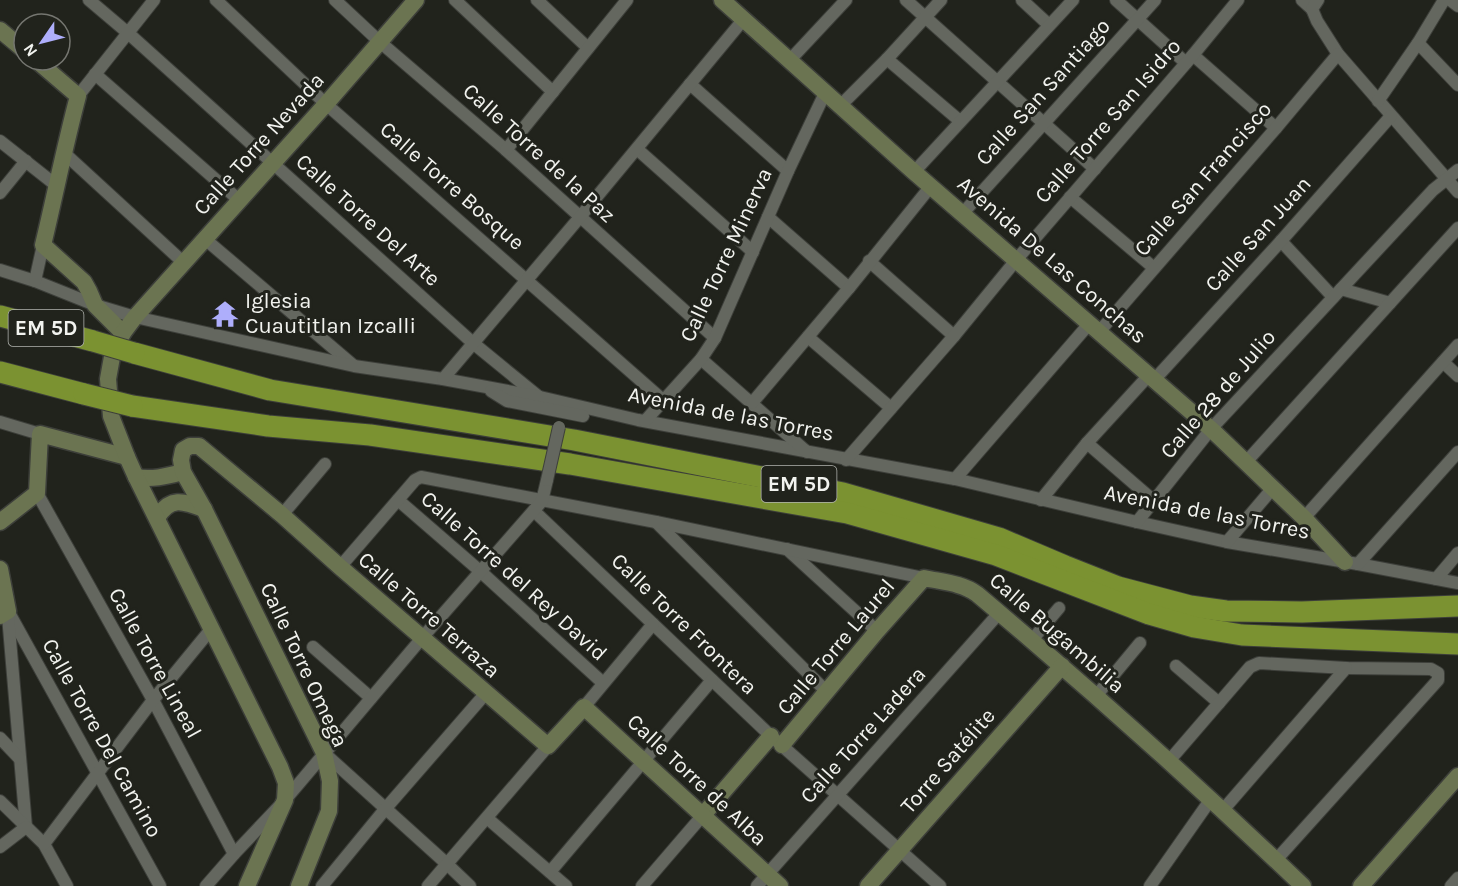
<svg xmlns="http://www.w3.org/2000/svg" width="1458" height="886" font-family="Karla,sans-serif">
<style>
.lines{fill:none;stroke-linecap:round;stroke-linejoin:round}
.street-casing{stroke:#3d3f3a;stroke-width:14}
.secondary-casing{stroke:#3d3f3a;stroke-width:19}
.highway-casing{stroke:#3d3f3a;stroke-width:23}
.street{stroke:#64675f;stroke-width:12}
.secondary{stroke:#6b7451;stroke-width:16}
.highway{stroke:#7b9231;stroke-width:21}
.street-bridge-casing{stroke:#3d3f3a;stroke-width:14;stroke-linecap:butt}
.highway-bridge-casing{stroke:#3d3f3a;stroke-width:23;stroke-linecap:butt}
.street-bridge{stroke:#64675f;stroke-width:12}
.highway-bridge{stroke:#7b9231;stroke-width:21}
.labels{text-anchor:middle;dominant-baseline:central;stroke-width:6;stroke-linejoin:round;paint-order:stroke}
.shield{fill:#21231c;stroke:#b3b5b0;stroke-width:1.5}
.shield-label{font-size:21px;font-weight:bold;fill:#f2f3ef}
.street-label{font-size:22px;fill:#f2f3ef;stroke:#21231c}
.poi-label{font-size:22px;fill:#f2f3ef;stroke:#21231c;text-anchor:start}
</style>
<rect width="100%" height="100%" fill="#21231c"/>
<g class="lines">
<defs>
<g id="street">
<polyline points="89,0 128,33 473,343 539,397"/>
<polyline points="216,0 326,104 664,401"/>
<polyline points="335,0 380,42 506,150 715,338"/>
<polyline points="455,0 553,92"/>
<polyline points="537,0 588,48"/>
<polyline points="906,0 1095,169"/>
<polyline points="1022,0 1049,25"/>
<polyline points="1116,0 1186,63"/>
<polyline points="1302,0 1312,9"/>
<polyline points="1318,0 1312,9 1317,21 1338,54 1458,192"/>
<polyline points="1450,0 1458,6"/>
<polyline points="1418,43 1458,85"/>
<polyline points="1193,55 1276,128"/>
<polyline points="887,59 960,121"/>
<polyline points="789,61 846,0"/>
<polyline points="95,74 239,200"/>
<polyline points="690,84 788,171"/>
<polyline points="78,96 154,0"/>
<polyline points="1378,101 1418,43 1444,0"/>
<polyline points="840,106 887,59 941,0"/>
<polyline points="0,141 57,186"/>
<polyline points="637,149 753,252"/>
<polyline points="506,150 627,0"/>
<polyline points="63,152 184,263"/>
<polyline points="914,172 1073,0"/>
<polyline points="0,193 26,161"/>
<polyline points="1070,197 1154,268"/>
<polyline points="963,213 1155,0"/>
<polyline points="768,217 849,288"/>
<polyline points="205,239 353,365"/>
<polyline points="1281,241 1333,297"/>
<polyline points="869,261 954,336"/>
<polyline points="0,270 35,281 95,305 135,317 354,366 443,379 540,397 638,420 955,479 1137,522 1227,542 1358,564 1458,583"/>
<polyline points="35,281 43,245"/>
<polyline points="1341,289 1390,303"/>
<polyline points="1099,332 1276,128 1338,54"/>
<polyline points="808,337 891,408"/>
<polyline points="701,359 807,452"/>
<polyline points="1443,362 1458,376"/>
<polyline points="443,379 580,217 743,20"/>
<polyline points="1155,379 1281,241 1391,116"/>
<polyline points="491,391 507,401 583,416"/>
<polyline points="752,403 849,288 931,186"/>
<polyline points="645,421 701,359 715,338 788,171 825,93"/>
<polyline points="0,422 40,434"/>
<polyline points="1087,443 1154,501"/>
<polyline points="846,460 954,336 1017,259 1193,55 1238,0"/>
<polyline points="1246,462 1458,228"/>
<polyline points="955,479 1089,324"/>
<polyline points="37,493 153,700 234,854"/>
<polyline points="398,500 480,571 603,683"/>
<polyline points="1041,500 1087,443 1150,374"/>
<polyline points="534,511 771,736 940,886"/>
<polyline points="282,515 325,464"/>
<polyline points="1304,518 1458,345"/>
<polyline points="656,522 827,692"/>
<polyline points="1137,522 1211,429 1433,190 1458,170"/>
<polyline points="1227,542 1273,488"/>
<polyline points="787,549 877,631"/>
<polyline points="1358,564 1458,452"/>
<polyline points="340,567 415,480 421,477 656,522 924,578"/>
<polyline points="1436,579 1458,553"/>
<polyline points="8,611 160,886"/>
<polyline points="8,616 26,827"/>
<polyline points="1032,640 1059,608"/>
<polyline points="313,647 371,698"/>
<polyline points="1176,666 1219,703"/>
<polyline points="1096,696 1140,643"/>
<polyline points="584,707 653,624"/>
<polyline points="0,738 20,759"/>
<polyline points="324,753 447,864 470,886"/>
<polyline points="1169,761 1250,667 1259,663 1346,668 1431,669 1438,673 1438,680 1276,860"/>
<polyline points="0,801 44,844 67,886"/>
<polyline points="1223,810 1346,668"/>
<polyline points="487,818 566,886"/>
<polyline points="44,844 153,700 212,628"/>
<polyline points="0,847 26,827"/>
<polyline points="550,872 712,680"/>
<polyline points="206,886 234,854 285,800 422,638 542,501 547,480"/>
<polyline points="322,886 386,808 486,693"/>
<polyline points="428,886 548,746"/>
<polyline points="642,886 703,815"/>
<polyline points="757,886 1000,612"/>
<polyline points="1150,886 1211,799"/>
<polyline points="1451,886 1458,878"/>
</g>
<g id="secondary">
<polyline points="722,0 914,172 1211,429 1304,518 1345,562"/>
<polyline points="0,30 24,50"/>
<path d="M36,60l42,36c-13,49 -23,99 -35,149l41,37 5,9 6,14 28,28"/>
<path d="M136,477c17,3 31,-1 47,-5"/>
<path d="M157,518c13,-22 26,-17 47,-9"/>
<polyline points="0,522 37,493 40,434 127,457"/>
<polyline points="0,569 8,611 0,616"/>
<path d="M782,745l95,-114 47,-53c18,4 38,5 53,16 112,94 220,191 326,292"/>
<polyline points="703,815 771,736"/>
<polyline points="247,886 285,800 286,783 280,767 136,477 127,457 111,416 108,379 112,357 123,333 135,317 326,104 416,0"/>
<polyline points="299,886 329,811 330,781 324,753 204,509 183,472 181,460 183,450 190,446 199,446 282,515 340,567 548,746 584,707 780,886"/>
<polyline points="868,886 1062,666"/>
<polyline points="1361,886 1458,776"/>
</g>
<g id="highway">
<polyline points="0,316 93,341"/>
<polyline points="134,353 270,390 574,440 843,493 999,538 1065,566 1118,587 1190,606 1226,611 1302,612 1458,606"/>
<polyline points="0,372 84,394"/>
<polyline points="132,406 268,426 370,435 570,464 847,513 996,555 1149,614 1194,627 1242,635 1458,644"/>
</g>
</defs>
<use href="#street" class="street-casing"/>
<use href="#secondary" class="secondary-casing"/>
<use href="#highway" class="highway-casing"/>
<use href="#street" class="street"/>
<use href="#secondary" class="secondary"/>
<use href="#highway" class="highway"/>
<defs>
<polyline id="street-bridge" points="547,480 559,427"/>
<g id="highway-bridge">
<polyline points="93,341 134,353"/>
<polyline points="84,394 132,406"/>
</g>
</defs>
<use href="#street-bridge" class="street-bridge-casing"/>
<use href="#highway-bridge" class="highway-bridge-casing"/>
<use href="#street-bridge" class="street-bridge"/>
<use href="#highway-bridge" class="highway-bridge"/>
</g>
<defs>
<symbol id="temple-bare" viewBox="-9 -9 18 18"><path d="M0-6L5-2H3V0L6.5 2.5H4V6H1.5V3h-3V6H-4V2.5H-6.5L-3 0V-2H-5Z" fill="#aeaefb" stroke="#21231c" stroke-width="2.5" paint-order="stroke"/></symbol>
</defs>
<g fill-rule="evenodd">
<use href="#temple-bare" x="206" y="295" width="38" height="38"/>
</g>
<g class="labels">
<g class="shield">
<rect x="8.5" y="310" width="75" height="36" rx="4.5"/>
<rect x="761.5" y="466" width="75" height="36" rx="4.5"/>
</g>
<g class="shield-label">
<text x="46" y="328">EM 5D</text>
<text x="799" y="484">EM 5D</text>
</g>
<g class="street-label">
<text transform="translate(1043 92) rotate(-48)">Calle San Santiago</text>
<text transform="translate(1108 121) rotate(-49)">Calle Torre San Isidro</text>
<text transform="translate(259 144) rotate(-48)">Calle Torre Nevada</text>
<text transform="translate(539 153) rotate(42)">Calle Torre de la Paz</text>
<text transform="translate(1203 179) rotate(-49)">Calle San Francisco</text>
<text transform="translate(452 186) rotate(41)">Calle Torre Bosque</text>
<text transform="translate(368 220) rotate(42)">Calle Torre Del Arte</text>
<text transform="translate(1258 234) rotate(-48)">Calle San Juan</text>
<text transform="translate(726 255) rotate(-65)">Calle Torre Minerva</text>
<text transform="translate(1052 260) rotate(41)">Avenida De Las Conchas</text>
<text transform="translate(1218 394) rotate(-49)">Calle 28 de Julio</text>
<text transform="translate(731 414) rotate(11)">Avenida de las Torres</text>
<text transform="translate(1207 512) rotate(11)">Avenida de las Torres</text>
<text transform="translate(514 576) rotate(42)">Calle Torre del Rey David</text>
<text transform="translate(429 615) rotate(41)">Calle Torre Terraza</text>
<text transform="translate(684 624) rotate(44)">Calle Torre Frontera</text>
<text transform="translate(1057 633) rotate(41)">Calle Bugambilia</text>
<text transform="translate(836 647) rotate(-50)">Calle Torre Laurel</text>
<text transform="translate(155 663) rotate(61)">Calle Torre Lineal</text>
<text transform="translate(304 665) rotate(65)">Calle Torre Omega</text>
<text transform="translate(863 735) rotate(-48)">Calle Torre Ladera</text>
<text transform="translate(102 738) rotate(61)">Calle Torre Del Camino</text>
<text transform="translate(948 761) rotate(-49)">Torre Satélite</text>
<text transform="translate(697 780) rotate(43)">Calle Torre de Alba</text>
</g>
<g class="poi-label">
<text x="245" y="301">Iglesia<tspan x="245" dy="25">Cuautitlan Izcalli</tspan></text>
</g>
</g>
<g transform="translate(42 42) rotate(235)"><circle r="28" fill="#21231c" stroke="#757670" stroke-width="1.5"/>
<path d="M0-4.5L10 22L0 15L-10 22Z" fill="#aeaefb"/>
<text y="-9" font-size="16" font-weight="bold" text-anchor="middle" fill="#f2f3ef">N</text>
</g>
</svg>
